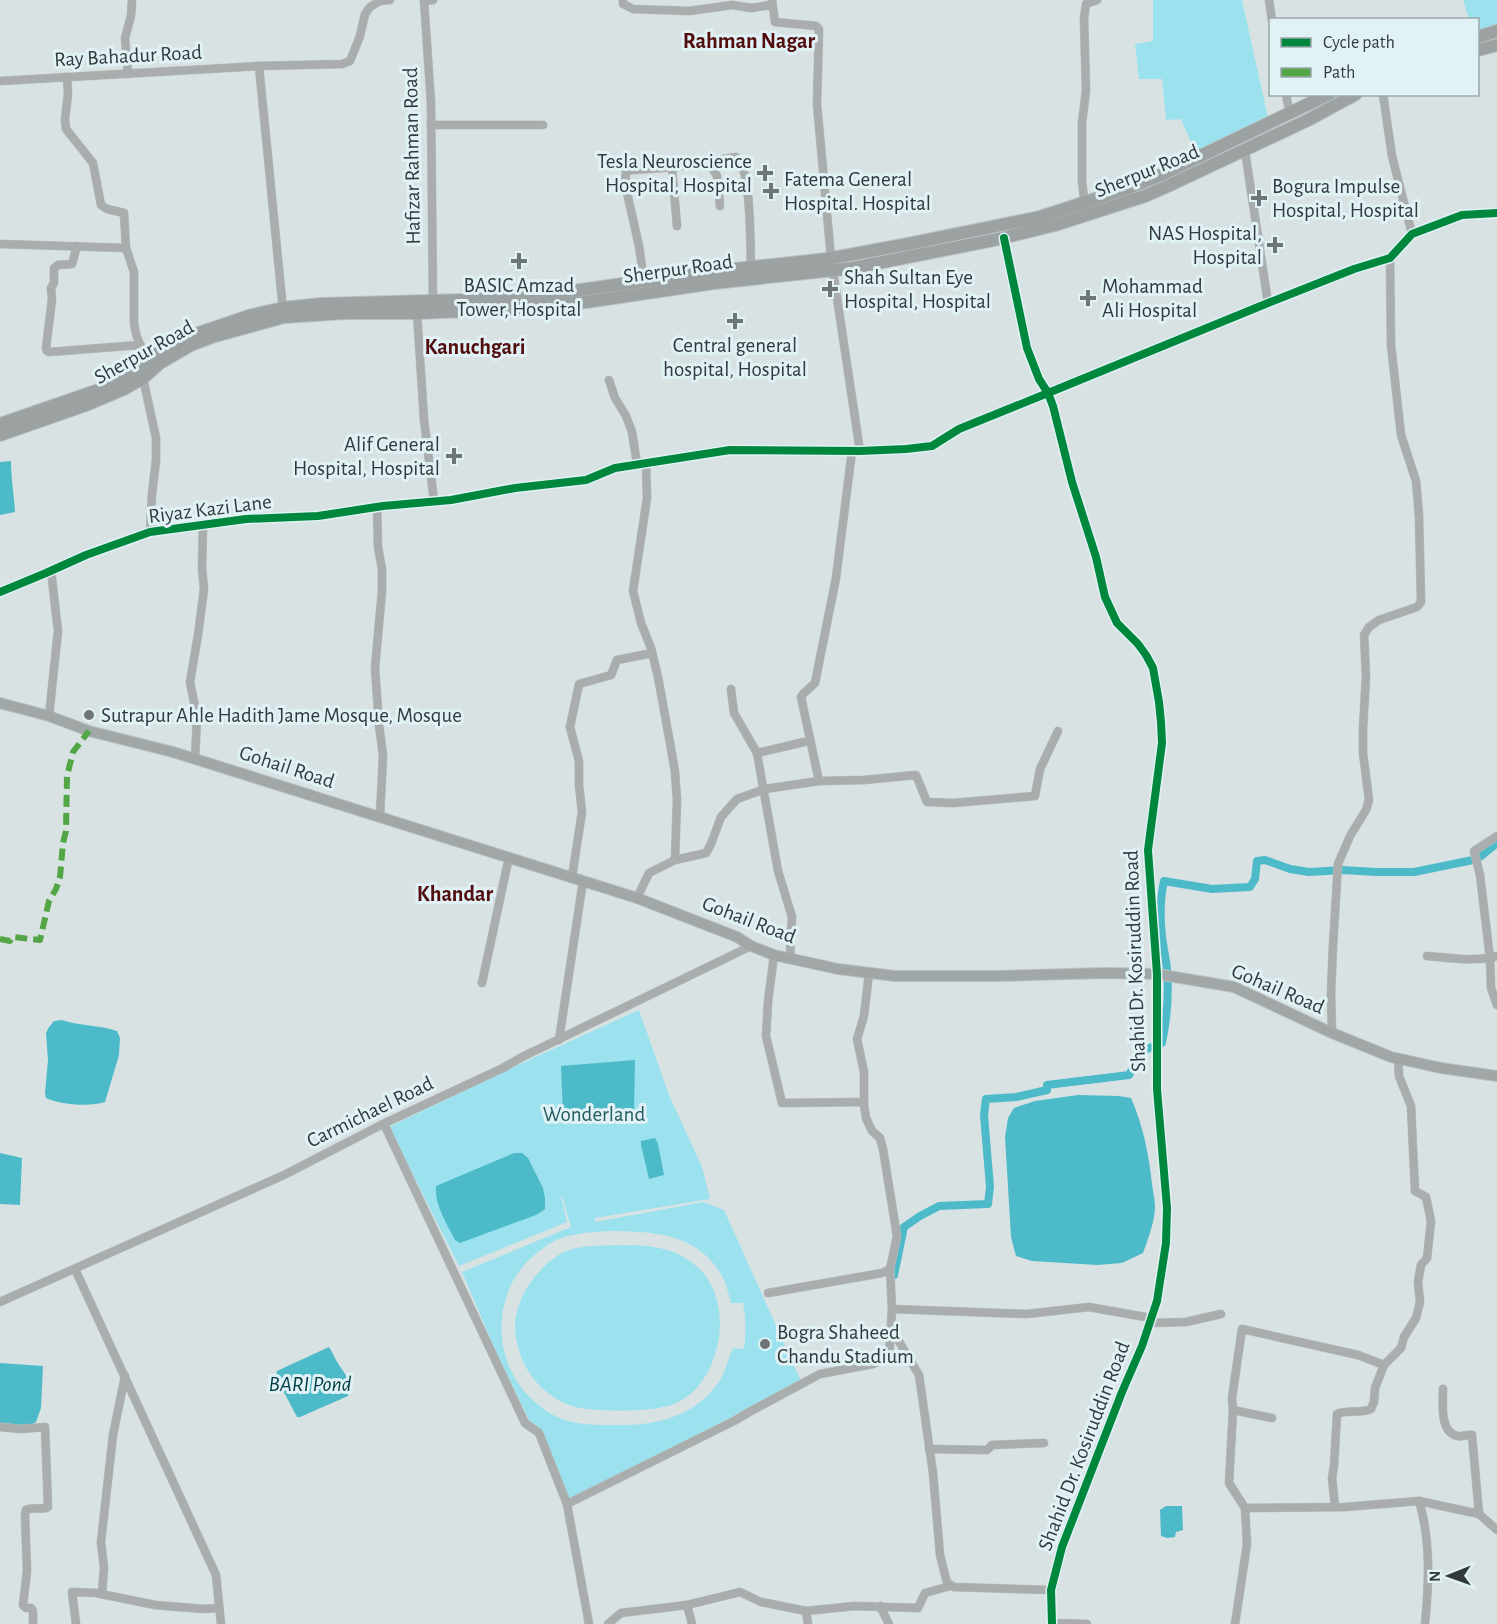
<svg xmlns="http://www.w3.org/2000/svg" width="1497" height="1624" font-family="'Alegreya Sans',sans-serif">
<style>
.green{fill:#9be2ee;fill-rule:evenodd}
.water{fill:#4dbac9}
.lines{fill:none;stroke-linecap:round;stroke-linejoin:round}
.canal{stroke:#4dbac9;stroke-width:8}
.minor-casing{stroke:#b8c0c1;stroke-width:9}
.major-casing{stroke:#b8c0c1;stroke-width:12}
.highway-casing{stroke:#b8c0c1;stroke-width:14}
.minor{stroke:#a9adad;stroke-width:8}
.major{stroke:#a1a6a7;stroke-width:10}
.highway{stroke:#9ca1a2;stroke-width:12}
.quiet{stroke:#52a645;stroke-width:6;stroke-dasharray:12 6;stroke-linecap:butt}
.cycleway-casing{stroke:#e1f2f6;stroke-width:11}
.cycleway{stroke:#00873e;stroke-width:8}
.poi-dot{fill:#6d7576;stroke:#e1f2f6;stroke-width:2}
.labels{text-anchor:middle;dominant-baseline:central;stroke-width:6;stroke-linejoin:round;paint-order:stroke}
.street-label{font-size:21px;fill:#333a3b;stroke:#e1f2f6}
.poi-label{font-size:21px;fill:#333a3b;stroke:#e1f2f6;text-anchor:start}
.park-label{font-size:21px;fill:#265b64;stroke:#e1f2f6}
.neighbourhood-label{font-size:22px;font-weight:bold;fill:#520d0f;stroke:#e1f2f6}
.water-label{font-size:22px;font-style:italic;fill:#003c45;stroke:#e1f2f6}
</style>
<rect width="100%" height="100%" fill="#d8e2e3"/>
<g class="green">
<polygon points="1153,0 1242,0 1268,118 1196,154 1181,119 1166,120 1162,79 1139,79 1135,44 1153,41"/>
<polygon points="1463,0 1497,0 1497,27 1478,33 1478,20 1469,19"/>
<path d="M639,1010l30,85 33,72 8,32 -115,19v4l109,-20 20,8 77,171 -232,120 -28,-70 -11,-9 -33,-68 -35,-82 109,-45 -9,-31h-1l6,26 -108,44 -70,-139 131,-63zM607,1231c46,0 94,2 117,49 3,7 5,15 7,23h12c3,15 3,30 1,46l-11,-1c-5,11 -8,24 -14,34 -22,31 -55,42 -92,43 -26,0 -52,2 -76,-11 -6,-3 -12,-9 -18,-14 -30,-27 -39,-70 -25,-108 7,-20 24,-37 41,-48 17,-11 39,-11 58,-13z"/>
<path d="M636,1245c23,2 41,5 59,20 42,33 28,119 -21,139 -19,8 -73,8 -94,4 -39,-8 -65,-45 -65,-83 1,-28 22,-57 45,-71 19,-11 54,-8 76,-9z"/>
</g>
<g class="water">
<path d="M11,461c0,17 3,33 4,51l-15,3v-53z"/>
<path d="M62,1020c18,6 37,5 55,11l3,7 -1,17 -14,47c-15,5 -44,3 -59,-4l-1,-5 3,-33 -2,-27 3,-6 5,-6z"/>
<polygon points="635,1060 634,1113 563,1116 561,1066"/>
<path d="M1078,1095l41,1 12,2c12,27 18,57 21,86 1,8 3,16 3,24 -1,16 -7,31 -12,45l-21,10 -25,2 -65,-4 -16,-5 -5,-19 -6,-100 3,-19 6,-10 21,-7z"/>
<polygon points="655,1138 658,1144 664,1175 649,1179 641,1145 641,1141"/>
<polygon points="0,1153 22,1158 20,1205 0,1204"/>
<path d="M514,1153h8l6,5 15,30 2,10v11l-9,6 -76,28 -5,-3c-8,-16 -21,-36 -19,-54z"/>
<path d="M329,1347c4,6 6,12 10,18 8,12 12,15 9,31l-48,21h-3l-21,-40 1,-6z"/>
<polygon points="0,1363 43,1366 41,1408 36,1422 31,1425 0,1426"/>
<polygon points="1166,1506 1182,1506 1183,1530 1176,1532 1175,1537 1167,1538 1161,1536 1160,1510"/>
</g>
<g class="lines">
<path class="canal" d="M894,1275l10,-48 16,-11 19,-10 49,-2 2,-17 -6,-72 2,-16 30,-2 31,-7v-5l82,-10 13,-24 20,-8c5,-24 7,-49 5,-74 -1,-11 -4,-22 -5,-33 -2,-18 -2,-37 2,-55l48,8 38,-2 5,-8 2,-18 8,-1 25,9 19,3 34,-2 33,2h38l59,-12 7,-3 17,-14"/>
<defs>
<g id="minor">
<polyline points="424,0 431,103 433,304"/>
<polyline points="623,0 623,4 633,9 689,11 732,5 751,8 771,5"/>
<polyline points="772,0 775,22 816,26 819,29 817,104 831,258"/>
<polyline points="1269,0 1272,20"/>
<polyline points="424,1 433,0"/>
<polyline points="259,66 283,310"/>
<polyline points="128,74 125,38 131,16 132,0"/>
<polyline points="67,77 68,94 65,119 66,129 93,163 101,205 107,209 124,213 126,248 134,272 134,323 136,334 140,345 154,358"/>
<polyline points="0,81 259,66 342,64 350,61 360,36 365,14 370,7 380,1 390,0"/>
<polyline points="1286,94 1290,115"/>
<polyline points="1383,94 1392,156 1412,234"/>
<polyline points="431,125 543,125"/>
<polyline points="1245,151 1268,303"/>
<polyline points="709,162 717,176 720,206"/>
<polyline points="672,168 677,226"/>
<polyline points="1085,207 1082,181 1082,123 1086,90 1084,19 1086,4 1097,0"/>
<polyline points="1004,238 1027,348 1039,379 1048,393 1053,406 1072,482 1096,557 1105,597 1117,623 1138,644 1146,655 1153,668 1159,702 1161,722 1162,743 1148,850 1157,974 1157,1089 1167,1208 1166,1243 1157,1301 1142,1346 1122,1392 1062,1547 1051,1590 1052,1624"/>
<polyline points="0,244 126,248"/>
<polyline points="77,246 72,264 58,265 54,268 54,283 51,288 52,299 46,348 47,351 49,352 140,345"/>
<polyline points="833,271 860,451"/>
<path d="M644,281l-5,-35 -14,-62 1,-12 7,-2 43,-3 60,-10c16,10 14,90 15,110"/>
<polyline points="417,313 424,420 434,501"/>
<polyline points="143,378 156,438 156,460 152,494 150,532"/>
<polyline points="609,380 615,398 626,416 632,432 637,464"/>
<polyline points="377,507 378,547 382,569 382,591 375,668 379,725 383,755 380,816"/>
<polyline points="0,592 46,573 86,555 150,532 187,527 246,519 318,516 383,506 451,500 515,488 586,480 615,468 730,450 860,451 906,449 932,446 959,429 1048,393 1268,303 1354,269 1390,258 1412,234 1462,215 1497,213"/>
<polyline points="731,689 734,713 757,753 778,871 792,917 790,958"/>
<polyline points="49,716 58,631 51,571"/>
<polyline points="757,753 804,742"/>
<polyline points="195,759 197,717 190,682 198,635 204,589 202,568 203,524"/>
<polyline points="819,781 801,697 804,693 815,683 836,578 852,451"/>
<polyline points="1497,836 1474,851 1480,875 1490,958 1491,988 1497,1005"/>
<polyline points="675,860 706,853 711,844 721,817 737,799 765,789 819,781 864,780 916,775 927,802 953,803 1035,796 1040,769 1058,731"/>
<polyline points="572,877 582,812 579,785 579,761 570,727 579,684 611,675 617,660 652,653"/>
<polyline points="637,898 649,873 675,860 677,800 675,772 670,743 658,677 651,648 641,623 633,591 647,498 646,463"/>
<polyline points="774,955 768,1002 766,1036 782,1103 864,1102"/>
<path d="M1427,956c23,2 48,6 70,0"/>
<polyline points="482,983 509,857"/>
<polyline points="1332,1033 1331,993 1333,946 1338,864 1350,836 1366,810 1369,800 1363,753 1363,729 1366,676 1364,635 1369,627 1379,620 1417,607 1421,602 1419,516 1416,481 1401,435 1391,345 1390,258"/>
<polyline points="559,1040 583,881"/>
<polyline points="384,1124 525,1423 539,1433 567,1504 589,1624"/>
<polyline points="75,1269 216,1575 221,1624"/>
<polyline points="768,1293 882,1273 890,1269"/>
<polyline points="0,1302 284,1175 385,1123 503,1068 522,1057 751,946"/>
<polyline points="892,1309 1027,1314 1089,1307 1151,1318"/>
<polyline points="1150,1323 1186,1322 1221,1314"/>
<polyline points="891,1328 919,1375 933,1473 940,1555 947,1583 954,1587 1051,1590"/>
<polyline points="1384,1365 1358,1355 1242,1329 1232,1398 1233,1410 1229,1483 1245,1508 1345,1507 1419,1501 1479,1514 1497,1530"/>
<path d="M1443,1389c0,13 -4,44 15,47 5,1 9,-2 14,-1l7,79"/>
<polyline points="1233,1410 1272,1418"/>
<path d="M0,1427l21,2 24,-2 3,80c-7,4 -15,-1 -22,3l-1,6 2,55 -4,34 3,3h5l2,3v13"/>
<polyline points="929,1449 987,1450 992,1445 1044,1443"/>
<path d="M1419,1501c12,40 10,82 6,123"/>
<polyline points="567,1504 734,1421 751,1411 820,1374 873,1364 889,1357 892,1309 890,1269 897,1236 883,1149 880,1138 872,1131 866,1118 864,1105 864,1072 857,1039 864,1016 869,973"/>
<path d="M1335,1507l-3,-29 2,-12 3,-52c11,-5 23,0 34,-5l3,-7 1,-14 9,-23 17,-17 3,-11 12,-19 4,-16 -2,-20 3,-17 6,-7 4,-37 -5,-24 -11,-6 -4,-85 -12,-30 -1,-18"/>
<polyline points="102,1594 104,1568 101,1542 113,1435 125,1376"/>
<polyline points="687,1605 692,1624"/>
<polyline points="880,1606 889,1624"/>
<polyline points="806,1611 808,1624"/>
<polyline points="1052,1623 1087,1624"/>
<polyline points="76,1624 72,1592 96,1593 155,1605 203,1609 219,1608"/>
<polyline points="608,1624 621,1613 687,1605 740,1592 761,1602 806,1611 855,1606 918,1608 925,1593 950,1586"/>
<polyline points="1235,1624 1247,1544 1245,1508"/>
</g>
<polyline id="major" points="0,703 49,716 89,731 173,752 637,898 737,937 751,946 774,955 838,969 895,976 996,976 1104,973 1157,974 1234,987 1332,1033 1391,1057 1441,1068 1497,1076"/>
<g id="highway">
<polyline points="1478,37 1497,31"/>
<polyline points="1478,50 1497,45"/>
<polyline points="0,424 110,386 127,376 162,349 187,337 252,315 283,308 321,304 499,299 538,296 708,272 827,259 908,244 1040,217 1129,188 1161,175 1329,94"/>
<polyline points="0,435 86,405 124,389 143,378 160,363 191,345 215,336 284,317 345,313 417,313 492,310 586,302 714,283 853,268 994,240 1055,225 1145,196 1170,185 1308,120 1356,94"/>
</g>
</defs>
<use href="#minor" class="minor-casing"/>
<use href="#major" class="major-casing"/>
<use href="#highway" class="highway-casing"/>
<use href="#minor" class="minor"/>
<use href="#major" class="major"/>
<use href="#highway" class="highway"/>
<polyline class="quiet" points="0,939 10,941 12,937 40,940 49,901 56,889 60,877 63,843 66,831 67,776 73,752 89,731"/>
<defs>
<g id="cycleway">
<polyline points="1004,238 1027,348 1039,379 1048,393 1053,406 1072,482 1096,557 1105,597 1117,623 1138,644 1146,655 1153,668 1159,702 1161,722 1162,743 1148,850 1157,974 1157,1089 1167,1208 1166,1243 1157,1301 1142,1346 1122,1392 1062,1547 1051,1590 1052,1624"/>
<polyline points="0,592 46,573 86,555 150,532 187,527 246,519 318,516 383,506 451,500 515,488 586,480 615,468 730,450 860,451 906,449 932,446 959,429 1048,393 1268,303 1354,269 1390,258 1412,234 1462,215 1497,213"/>
</g>
</defs>
<use href="#cycleway" class="cycleway-casing"/>
<use href="#cycleway" class="cycleway"/>
</g>
<g class="poi-dot">
<path d="M762 164h6v6h6v6h-6v6h-6v-6h-6v-6h6z"/>
<path d="M768 182h6v6h6v6h-6v6h-6v-6h-6v-6h6z"/>
<path d="M1256 189h6v6h6v6h-6v6h-6v-6h-6v-6h6z"/>
<path d="M1272 236h6v6h6v6h-6v6h-6v-6h-6v-6h6z"/>
<path d="M516 252h6v6h6v6h-6v6h-6v-6h-6v-6h6z"/>
<path d="M827 280h6v6h6v6h-6v6h-6v-6h-6v-6h6z"/>
<path d="M1085 289h6v6h6v6h-6v6h-6v-6h-6v-6h6z"/>
<path d="M732 312h6v6h6v6h-6v6h-6v-6h-6v-6h6z"/>
<path d="M451 447h6v6h6v6h-6v6h-6v-6h-6v-6h6z"/>
<circle cx="89" cy="715" r="6"/>
<circle cx="765" cy="1344" r="6"/>
</g>
<g class="labels">
<g class="street-label">
<text transform="translate(128 56) rotate(-3)">Ray Bahadur Road</text>
<text transform="translate(412 156) rotate(-91)">Hafizar Rahman Road</text>
<text transform="translate(1147 171) rotate(-22)">Sherpur Road</text>
<text transform="translate(678 269) rotate(-8)">Sherpur Road</text>
<text transform="translate(144 352) rotate(-29)">Sherpur Road</text>
<text transform="translate(210 509) rotate(-7)">Riyaz Kazi Lane</text>
<text transform="translate(287 767) rotate(18)">Gohail Road</text>
<text transform="translate(749 920) rotate(21)">Gohail Road</text>
<text transform="translate(1135 961) rotate(-92)">Shahid Dr. Kosiruddin Road</text>
<text transform="translate(1278 989) rotate(23)">Gohail Road</text>
<text transform="translate(370 1112) rotate(-26)">Carmichael Road</text>
<text transform="translate(1084 1446) rotate(-69)">Shahid Dr. Kosiruddin Road</text>
</g>
<g class="poi-label">
<text x="752" y="161" text-anchor="end">Tesla Neuroscience<tspan x="752" dy="24">Hospital, Hospital</tspan></text>
<text x="784" y="179">Fatema General<tspan x="784" dy="24">Hospital. Hospital</tspan></text>
<text x="1272" y="186">Bogura Impulse<tspan x="1272" dy="24">Hospital, Hospital</tspan></text>
<text x="1262" y="233" text-anchor="end">NAS Hospital,<tspan x="1262" dy="24">Hospital</tspan></text>
<text x="844" y="277">Shah Sultan Eye<tspan x="844" dy="24">Hospital, Hospital</tspan></text>
<text x="519" y="285" text-anchor="middle">BASIC Amzad<tspan x="519" dy="24">Tower, Hospital</tspan></text>
<text x="1102" y="286">Mohammad<tspan x="1102" dy="24">Ali Hospital</tspan></text>
<text x="735" y="345" text-anchor="middle">Central general<tspan x="735" dy="24">hospital, Hospital</tspan></text>
<text x="440" y="444" text-anchor="end">Alif General<tspan x="440" dy="24">Hospital, Hospital</tspan></text>
<text x="101" y="715">Sutrapur Ahle Hadith Jame Mosque, Mosque</text>
<text x="777" y="1332">Bogra Shaheed<tspan x="777" dy="24">Chandu Stadium</tspan></text>
</g>
<g class="park-label">
<text x="594" y="1114">Wonderland</text>
</g>
<g class="neighbourhood-label">
<text x="749" y="41">Rahman Nagar</text>
<text x="475" y="347">Kanuchgari</text>
<text x="455" y="894">Khandar</text>
</g>
<g class="water-label">
<text x="310" y="1384">BARI Pond</text>
</g>
</g>
<rect x="1269" y="18" width="210" height="78" fill="#e1f2f6" stroke="#9ba8ab" stroke-width="1.5"/>
<rect x="1281" y="38" width="30" height="9" fill="#00873e" stroke="#9ba8ab" stroke-width="1.5"/>
<text x="1323" y="48" font-size="18" fill="#333a3b">Cycle path</text>
<rect x="1281" y="68" width="30" height="9" fill="#52a645" stroke="#9ba8ab" stroke-width="1.5"/>
<text x="1323" y="78" font-size="18" fill="#333a3b">Path</text>
<g transform="translate(1449 1576) rotate(269)" stroke="#e1f2f6" stroke-width="4.5" paint-order="stroke">
<path d="M0-4.5L10 22L0 15L-10 22Z" fill="#333a3b"/>
<text y="-9" font-size="16" font-weight="bold" text-anchor="middle" fill="#333a3b">N</text>
</g>
</svg>
